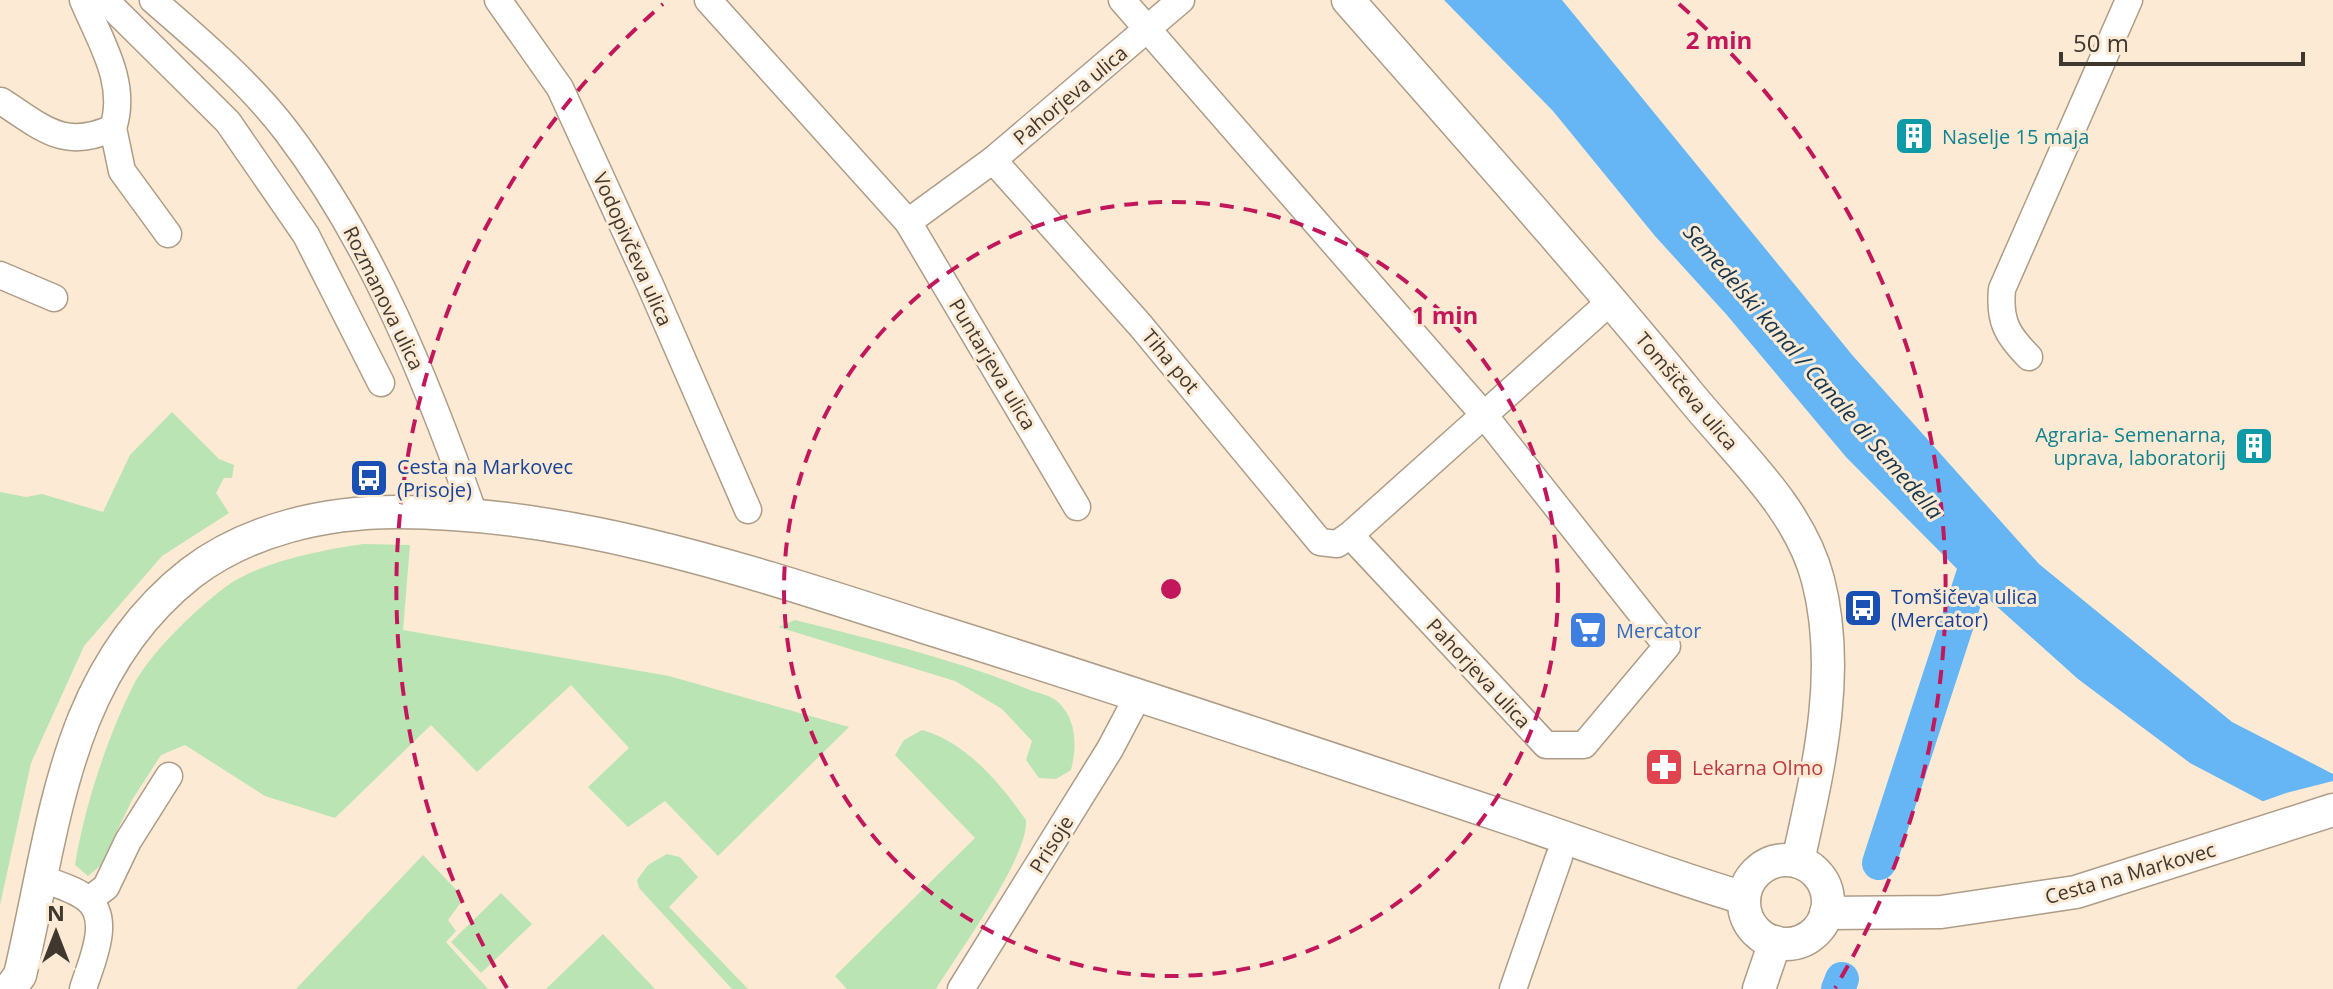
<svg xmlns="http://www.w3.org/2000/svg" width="2333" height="989" font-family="'Open Sans',sans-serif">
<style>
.green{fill:#bae4b3}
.water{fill:#66b5f4}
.pier{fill:#fdead4}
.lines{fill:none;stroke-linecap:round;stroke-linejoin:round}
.canal{stroke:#66b5f4;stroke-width:34}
.minor-casing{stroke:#ad9c87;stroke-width:29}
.tertiary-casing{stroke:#ad9c87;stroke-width:35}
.minor{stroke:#fff;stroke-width:26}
.tertiary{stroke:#fff;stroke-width:32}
.ring{fill:none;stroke:#c2185b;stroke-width:4;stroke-dasharray:14 10}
.labels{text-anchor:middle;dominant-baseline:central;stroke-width:6;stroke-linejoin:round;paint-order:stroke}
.street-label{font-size:20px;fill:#3f382f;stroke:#fdead4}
.culture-label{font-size:20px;fill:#0d838f;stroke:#fdead4;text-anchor:start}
.transit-label{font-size:20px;fill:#164399;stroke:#fdead4;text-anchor:start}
.shop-label{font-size:20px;fill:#366cbe;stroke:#fdead4;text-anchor:start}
.health-label{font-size:20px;fill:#be3a42;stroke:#fdead4;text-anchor:start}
.water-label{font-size:22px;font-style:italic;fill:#14364f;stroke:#fdead4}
.centre{fill:#c2185b;stroke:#fdead4;stroke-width:4}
.ring-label{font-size:24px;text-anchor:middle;font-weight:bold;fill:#c2185b;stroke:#fdead4;stroke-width:6;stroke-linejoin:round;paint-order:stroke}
</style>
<rect width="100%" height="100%" fill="#fdead4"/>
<g class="green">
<polygon points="172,412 219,459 234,465 232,478 224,478 216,493 229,513 162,556 84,646 31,763 0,905 0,492 26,497 42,494 103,512 130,455"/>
<path d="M363,544l47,1 -7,85 266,46 180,51 -131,129 -53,-55 -37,26 -40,-40 41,-39 -58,-63 -94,87 -46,-47 -96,93 -70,-22 -80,-51 -24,10 -29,45 -32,66 -12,10 -13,-11c9,-57 32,-127 58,-179 18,-34 61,-75 91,-98 34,-26 98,-38 139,-44z"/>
<path d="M795,620c79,20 160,39 235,70 9,3 22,6 28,12 19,18 19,45 13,68l-15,9 -17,-1 -13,-18 6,-19 -30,-32 -47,-28 -177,-54z"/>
<path d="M922,730c44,12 78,53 104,90 3,37 -68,133 -90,169h-89l-12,-13 140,-138 -80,-83 9,-15z"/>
<polygon points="667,854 680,857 698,877 669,907 748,989 732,989 639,888 637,880 648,865"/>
<polygon points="423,855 464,898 448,920 456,931 446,942 488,989 296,989"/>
<polygon points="501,893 532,924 481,973 451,942"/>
<polygon points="603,934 655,989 546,989"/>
</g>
<polygon class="water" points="1444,0 1562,0 1853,356 2039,564 2232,722 2333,774 2333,838 2190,763 2078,679 1974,586 1846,457 1726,314 1655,236 1553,111"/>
<polygon class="pier" points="2333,781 2333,842 2258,803 2286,793"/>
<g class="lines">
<g class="canal">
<polyline points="1879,863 1981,550"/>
<polyline points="1838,989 1842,979"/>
</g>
<defs>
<g id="minor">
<polyline points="105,0 228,122 306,235 381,383"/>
<path d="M153,0c46,40 97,83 134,132 87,115 140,250 188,385"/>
<polyline points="498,0 560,88 651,287 748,510"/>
<polyline points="708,0 908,222 1077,507"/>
<polyline points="1122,0 1484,415 1612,300"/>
<path d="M1,101c41,26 62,50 112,27 15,-45 -13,-87 -30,-128"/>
<polyline points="113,128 122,171 168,234"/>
<polyline points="993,160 1140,325 1320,542 1337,544 1350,535 1484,415 1667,646 1584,745 1546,745 1350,535"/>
<polyline points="908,222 993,160 1181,0"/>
<polyline points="0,275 54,298"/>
<path d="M2029,357c-22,-22 -30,-36 -27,-68l127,-289"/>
<path d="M41,878c14,6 34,11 46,21 26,20 3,66 -4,90"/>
<polyline points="89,900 106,887 128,841 169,776"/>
<polyline points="961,989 1110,749 1138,696"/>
<polyline points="1513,989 1559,857"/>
</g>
<g id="tertiary">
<path d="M1348,0c116,132 233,263 344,398 46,56 108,111 126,182 24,93 0,190 -20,281"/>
<circle cx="1786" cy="902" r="42"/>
<polyline points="1826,913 1941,912 2076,892 2333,810"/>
<path d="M10,989l10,-14c35,-147 43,-302 171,-402 58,-44 135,-61 206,-61 184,0 364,63 537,118 195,61 389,126 583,191 76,26 150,54 227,77"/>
<polyline points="1759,989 1775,942"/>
</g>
</defs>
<use href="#minor" class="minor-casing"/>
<use href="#tertiary" class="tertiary-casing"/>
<use href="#minor" class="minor"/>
<use href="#tertiary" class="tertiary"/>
</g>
<g class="ring">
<circle cx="1171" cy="589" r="387"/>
<path d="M507 988A775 775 0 0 1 663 4M1679 4A775 775 0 0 1 1835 988"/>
</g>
<defs>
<symbol id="building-square" viewBox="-11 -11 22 22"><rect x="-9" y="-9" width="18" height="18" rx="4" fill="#0f9aa8" stroke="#fdead4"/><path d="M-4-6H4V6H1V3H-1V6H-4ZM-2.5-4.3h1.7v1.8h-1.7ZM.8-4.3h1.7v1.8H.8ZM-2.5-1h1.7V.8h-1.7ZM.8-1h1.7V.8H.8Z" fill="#fff"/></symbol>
<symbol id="bus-square" viewBox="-11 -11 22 22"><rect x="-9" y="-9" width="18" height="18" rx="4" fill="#1a4fb4" stroke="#fdead4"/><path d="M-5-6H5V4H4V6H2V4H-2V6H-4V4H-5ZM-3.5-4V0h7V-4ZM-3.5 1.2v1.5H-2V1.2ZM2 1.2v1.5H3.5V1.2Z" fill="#fff"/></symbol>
<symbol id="supermarket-square" viewBox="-11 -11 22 22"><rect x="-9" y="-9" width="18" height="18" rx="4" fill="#3f7fe0" stroke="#fdead4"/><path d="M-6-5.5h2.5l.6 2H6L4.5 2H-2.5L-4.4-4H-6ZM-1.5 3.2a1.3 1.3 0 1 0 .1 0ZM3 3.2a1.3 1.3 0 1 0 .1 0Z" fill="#fff"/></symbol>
<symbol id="pharmacy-square" viewBox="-11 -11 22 22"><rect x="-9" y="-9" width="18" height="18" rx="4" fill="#e0444e" stroke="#fdead4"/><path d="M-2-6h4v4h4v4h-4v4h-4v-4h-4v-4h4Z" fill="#fff"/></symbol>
</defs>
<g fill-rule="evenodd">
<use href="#building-square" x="1892" y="114" width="44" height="44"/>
<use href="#building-square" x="2232" y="424" width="44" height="44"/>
<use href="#bus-square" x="347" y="456" width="44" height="44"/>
<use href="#bus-square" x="1841" y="586" width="44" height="44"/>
<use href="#supermarket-square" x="1566" y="608" width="44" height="44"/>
<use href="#pharmacy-square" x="1642" y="745" width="44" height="44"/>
</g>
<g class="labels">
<g class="street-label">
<text transform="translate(1070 95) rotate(-40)">Pahorjeva ulica</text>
<text transform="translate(633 249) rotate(66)">Vodopivčeva ulica</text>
<text transform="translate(384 298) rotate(64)">Rozmanova ulica</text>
<text transform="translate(1171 361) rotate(50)">Tiha pot</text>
<text transform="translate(993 364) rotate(59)">Puntarjeva ulica</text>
<text transform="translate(1687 391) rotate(50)">Tomšičeva ulica</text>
<text transform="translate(1479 673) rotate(47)">Pahorjeva ulica</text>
<text transform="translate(1051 844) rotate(-58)">Prisoje</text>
<text transform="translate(2130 873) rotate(-16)">Cesta na Markovec</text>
</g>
<g class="culture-label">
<text x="1942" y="136">Naselje 15 maja</text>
<text x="2226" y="434" text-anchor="end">Agraria- Semenarna,<tspan x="2226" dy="23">uprava, laboratorij</tspan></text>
</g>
<g class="transit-label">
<text x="397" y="466">Cesta na Markovec<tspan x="397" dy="23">(Prisoje)</tspan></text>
<text x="1891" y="596">Tomšičeva ulica<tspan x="1891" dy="23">(Mercator)</tspan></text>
</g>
<g class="shop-label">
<text x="1616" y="630">Mercator</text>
</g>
<g class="health-label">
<text x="1692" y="767">Lekarna Olmo</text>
</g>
<g class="water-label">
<text transform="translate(1814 371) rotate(49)">Semedelski kanal / Canale di Semedella</text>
</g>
</g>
<circle cx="1171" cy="589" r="12" class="centre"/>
<g class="ring-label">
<text x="1719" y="49">2 min</text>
<text x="1445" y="324">1 min</text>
</g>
<g transform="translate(56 933)" stroke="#fdead4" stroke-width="6" paint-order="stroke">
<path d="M0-6L14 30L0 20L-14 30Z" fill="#3f382f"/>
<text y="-12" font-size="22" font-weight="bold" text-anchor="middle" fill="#3f382f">N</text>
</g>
<path d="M2061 52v12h242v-12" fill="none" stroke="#3f382f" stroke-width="4"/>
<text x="2073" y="52" font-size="24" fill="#3f382f" stroke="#fdead4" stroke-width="6" paint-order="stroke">50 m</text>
</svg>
